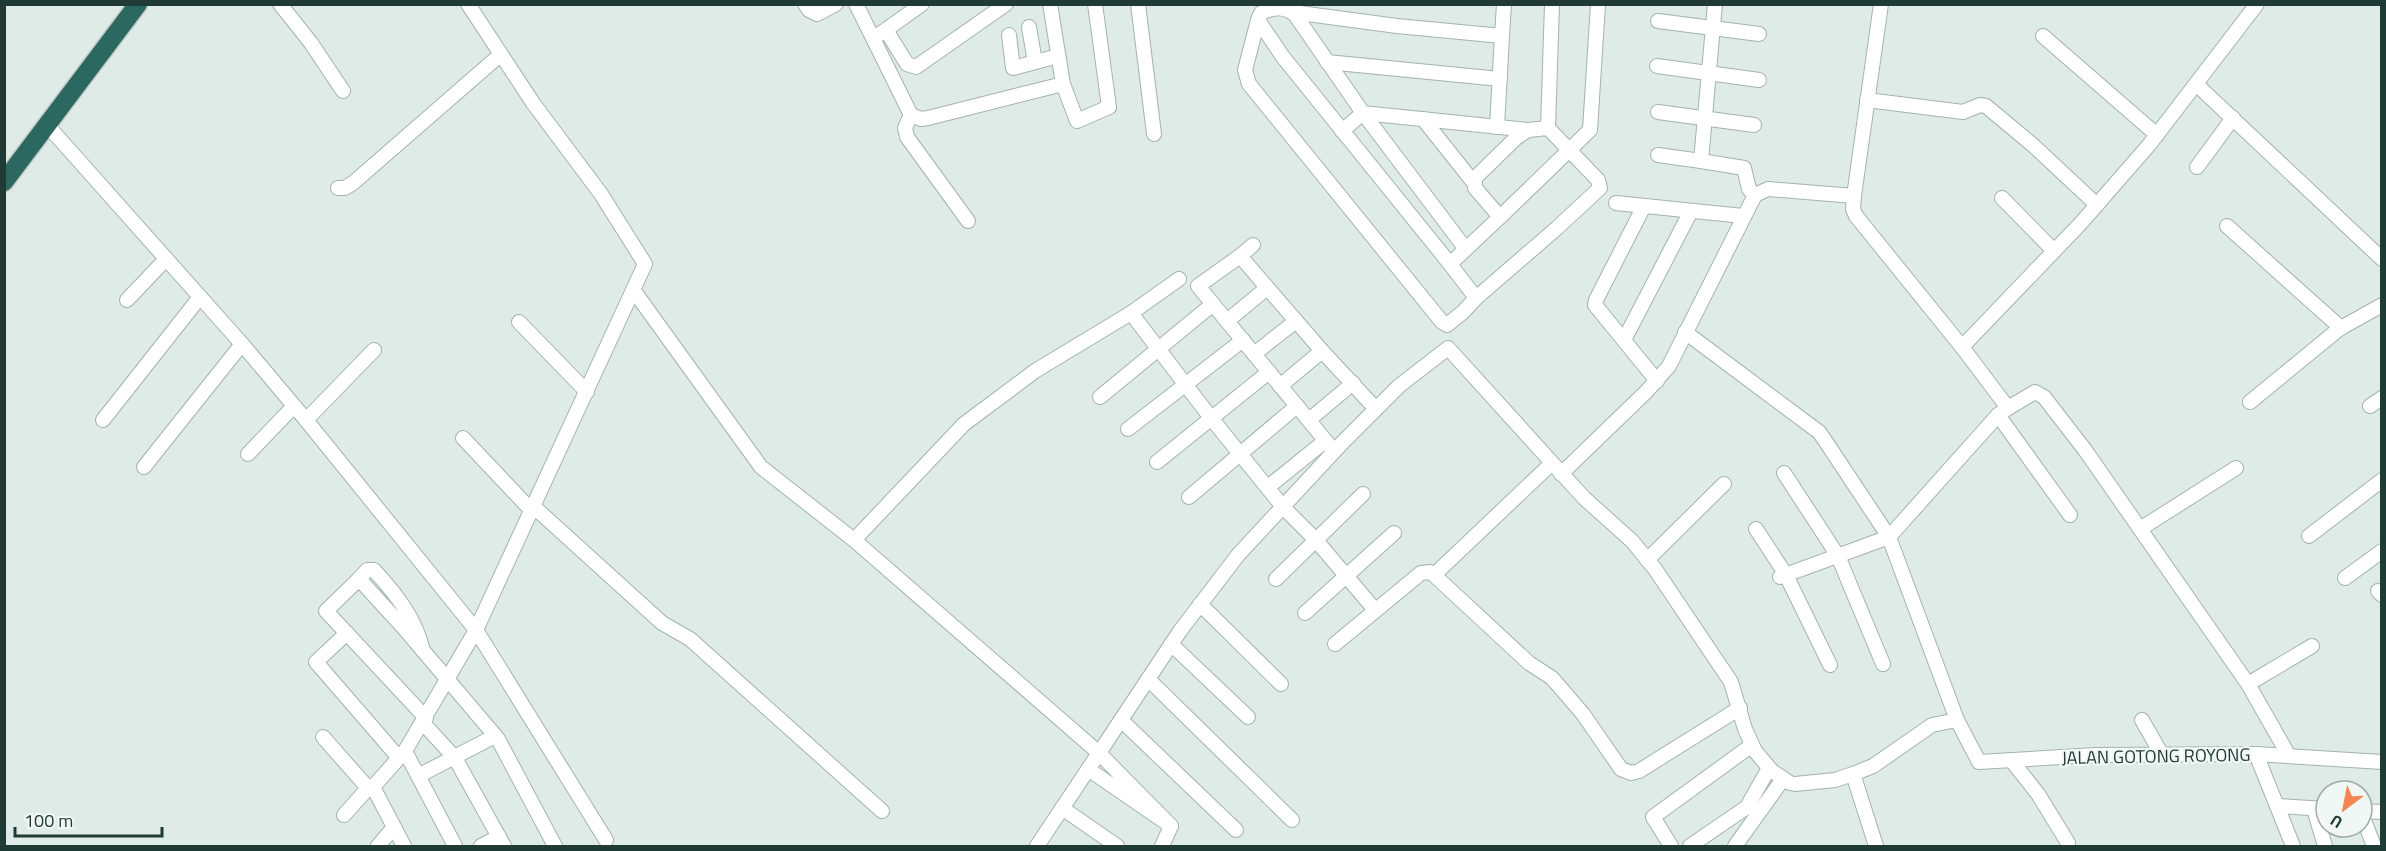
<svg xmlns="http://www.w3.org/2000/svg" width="2386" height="851" font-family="'Titillium Web',sans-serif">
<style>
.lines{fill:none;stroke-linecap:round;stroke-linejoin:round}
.minor-casing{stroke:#a2b3ad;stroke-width:16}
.highway-casing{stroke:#c1c8c6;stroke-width:21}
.minor{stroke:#fff;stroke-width:14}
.highway{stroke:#2b685f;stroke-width:18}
.labels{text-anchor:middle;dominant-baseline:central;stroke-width:4.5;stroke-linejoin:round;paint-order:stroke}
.street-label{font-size:18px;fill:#203b35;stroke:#f0f7f4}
</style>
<rect width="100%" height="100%" fill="#dfebe6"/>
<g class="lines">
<defs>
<g id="minor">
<polyline points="280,4 311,43 343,91"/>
<polyline points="805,4 809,10 817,14 836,4"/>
<polyline points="856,4 911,115 921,119 928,118 1063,84"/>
<polyline points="1050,4 1063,84 1077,121 1109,107 1095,4"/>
<polyline points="1138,4 1154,134"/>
<polyline points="1715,4 1701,161 1744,168 1749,189 1755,195"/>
<polyline points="1292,12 1397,26 1502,36 1504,4"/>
<polyline points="1258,20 1245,70 1249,84 1442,322 1447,325 1463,312 1476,298 1450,264 1500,217 1475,188 1475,178 1516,138 1528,130 1548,128 1552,4"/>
<polyline points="1658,21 1759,34"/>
<polyline points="1029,27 1035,62"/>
<polyline points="886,30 907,64 916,67 1006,4"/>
<polyline points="880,34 922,4"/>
<polyline points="1009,35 1013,68 1058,56"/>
<polyline points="2043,36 2157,135"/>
<polyline points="1327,62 1500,79"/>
<polyline points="1657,66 1759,80"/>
<polyline points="2196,84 2382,259"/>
<polyline points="1867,100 1963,112 1980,105 1986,106 2035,147 2097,205"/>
<polyline points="1658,112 1754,125"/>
<polyline points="911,115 905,128 907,137 968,221"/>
<polyline points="1423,119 1474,183"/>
<polyline points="48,126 242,344 306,420 476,630 606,840"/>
<polyline points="1497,127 1502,36"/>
<polyline points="1342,131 1363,113 1528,130"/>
<polyline points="1658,155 1701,161"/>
<polyline points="2197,167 2233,118"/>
<polyline points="338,188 345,188 353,183 500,55"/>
<polyline points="2002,198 2054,251"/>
<polyline points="1616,203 1743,216"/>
<polyline points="1644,206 1596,300 1595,305 1657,381"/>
<polyline points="1500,217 1590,130 1598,4"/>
<polyline points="2227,226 2341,328"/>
<polyline points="1240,256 1253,245"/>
<path d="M1450,264l-167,-207 -25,-37 3,-7c12,-6 26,-7 35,3l67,97 102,135"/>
<polyline points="1179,279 1131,313 1211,418 1283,507 1315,539 1375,610"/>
<polyline points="634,291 761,467 854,540 1099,753 1180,631 1238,555 1342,443 1399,386 1448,348 1584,498 1632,541 1655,569 1731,682 1745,729 1755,751 1772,771 1790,783 1795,784 1835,780 1853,774 1873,766 1932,725 1957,720"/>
<polyline points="1476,298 1557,228 1600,188 1598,180 1548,128"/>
<polyline points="127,300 166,259"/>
<polyline points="1227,321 1267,288"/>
<polyline points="519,322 587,392"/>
<polyline points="1685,332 1819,432 1824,439 1889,537 1957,720 1979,762 2095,755 2256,754 2382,762"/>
<polyline points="1624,340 1691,211"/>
<polyline points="1962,347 2081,223 2149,145 2257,4"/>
<polyline points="1254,354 1296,321"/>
<polyline points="1280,386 1322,351"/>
<polyline points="1100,397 1213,304"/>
<polyline points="2250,402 2339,329 2382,305"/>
<polyline points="2370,406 2382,398"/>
<polyline points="2008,408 2035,392 2044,397 2085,450 2248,684 2289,756"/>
<polyline points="1998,415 2070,515"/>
<polyline points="103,420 200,297"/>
<polyline points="306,420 374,350"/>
<polyline points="1309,420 1353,383"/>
<polyline points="1128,429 1243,340"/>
<polyline points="463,438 531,510"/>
<polyline points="1334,451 1198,286 1240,256 1322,351 1376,409"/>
<polyline points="248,454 294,406"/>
<polyline points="1157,462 1269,372"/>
<polyline points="1552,463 1434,575 1529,663 1552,678 1583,714 1621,769 1631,773 1639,771 1740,708"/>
<polyline points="144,467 242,344"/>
<polyline points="1784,473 1838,556 1883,664"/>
<polyline points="1561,474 1647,391 1669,366 1755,195 1768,189 1854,196 1881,4"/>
<polyline points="1268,487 1325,441"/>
<polyline points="1189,497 1297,406"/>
<polyline points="533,506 662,623 690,639 882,811"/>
<polyline points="1756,529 1786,575 1830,665"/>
<polyline points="2140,529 2236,468"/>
<polyline points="2309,536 2382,480"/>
<polyline points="854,540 964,424 1035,371 1131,313"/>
<polyline points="1647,560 1724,484"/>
<polyline points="1780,577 1889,537 1998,415 2008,408 1962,347 1856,216 1853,209 1854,196"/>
<polyline points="2345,578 2382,551"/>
<polyline points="359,579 326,611 426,718"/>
<polyline points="1276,579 1363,494"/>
<polyline points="2378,591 2382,595"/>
<polyline points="1200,604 1281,684"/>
<polyline points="1305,613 1394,533"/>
<polyline points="347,633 316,662 399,758"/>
<polyline points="1171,644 1248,717"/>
<polyline points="1335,644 1421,573 1430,572 1434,575"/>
<path d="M423,651c-7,-32 -27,-57 -49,-81h-7l-8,9 44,48 95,112 57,107"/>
<polyline points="1148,679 1292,820"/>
<polyline points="2248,684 2312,646"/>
<polyline points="1121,720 1236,830"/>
<polyline points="2142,720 2162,755"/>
<polyline points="423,723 455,758 504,846"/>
<polyline points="323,737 368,788"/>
<polyline points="405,751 455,846"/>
<polyline points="2256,754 2293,846"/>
<polyline points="2011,760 2038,794 2068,843"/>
<polyline points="1853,774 1876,846"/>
<polyline points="418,776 495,736"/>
<polyline points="373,787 405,751 476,630 645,264 601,194 533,103 468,4"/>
<polyline points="2278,806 2326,809"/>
<polyline points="1062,808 1117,846"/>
<polyline points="2314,809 2325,846"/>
<polyline points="2362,811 2382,812"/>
<polyline points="344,815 370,786 373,787 404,846"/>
<polyline points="2362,815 2374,846"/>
<polyline points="378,846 394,827"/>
<polyline points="481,846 499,837"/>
<polyline points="1037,846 1099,753 1171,826 1088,769"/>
<polyline points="1162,846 1171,826"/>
<polyline points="1671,846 1653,817 1752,745"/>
<polyline points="1690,846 1747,807 1769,768"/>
<polyline points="1735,846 1783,779"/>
</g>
<polyline id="highway" points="4,182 138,4"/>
</defs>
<use href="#minor" class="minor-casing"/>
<use href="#highway" class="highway-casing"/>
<use href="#minor" class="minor"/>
<use href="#highway" class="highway"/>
</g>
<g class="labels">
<g class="street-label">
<text transform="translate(2156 756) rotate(-1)">JALAN GOTONG ROYONG</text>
</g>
</g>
<rect width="2386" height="851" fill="none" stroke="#203b35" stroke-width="12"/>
<g transform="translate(2344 809) rotate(212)"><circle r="28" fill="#f0f7f4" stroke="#9daca8" stroke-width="1.5"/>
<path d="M0-4.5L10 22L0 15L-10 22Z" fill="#f58453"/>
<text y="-9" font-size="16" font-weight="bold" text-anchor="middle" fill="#203b35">U</text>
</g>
<path d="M15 827v9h147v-9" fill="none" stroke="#203b35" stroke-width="3"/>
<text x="24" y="827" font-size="18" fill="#203b35" stroke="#f0f7f4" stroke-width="4.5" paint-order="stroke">100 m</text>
</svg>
